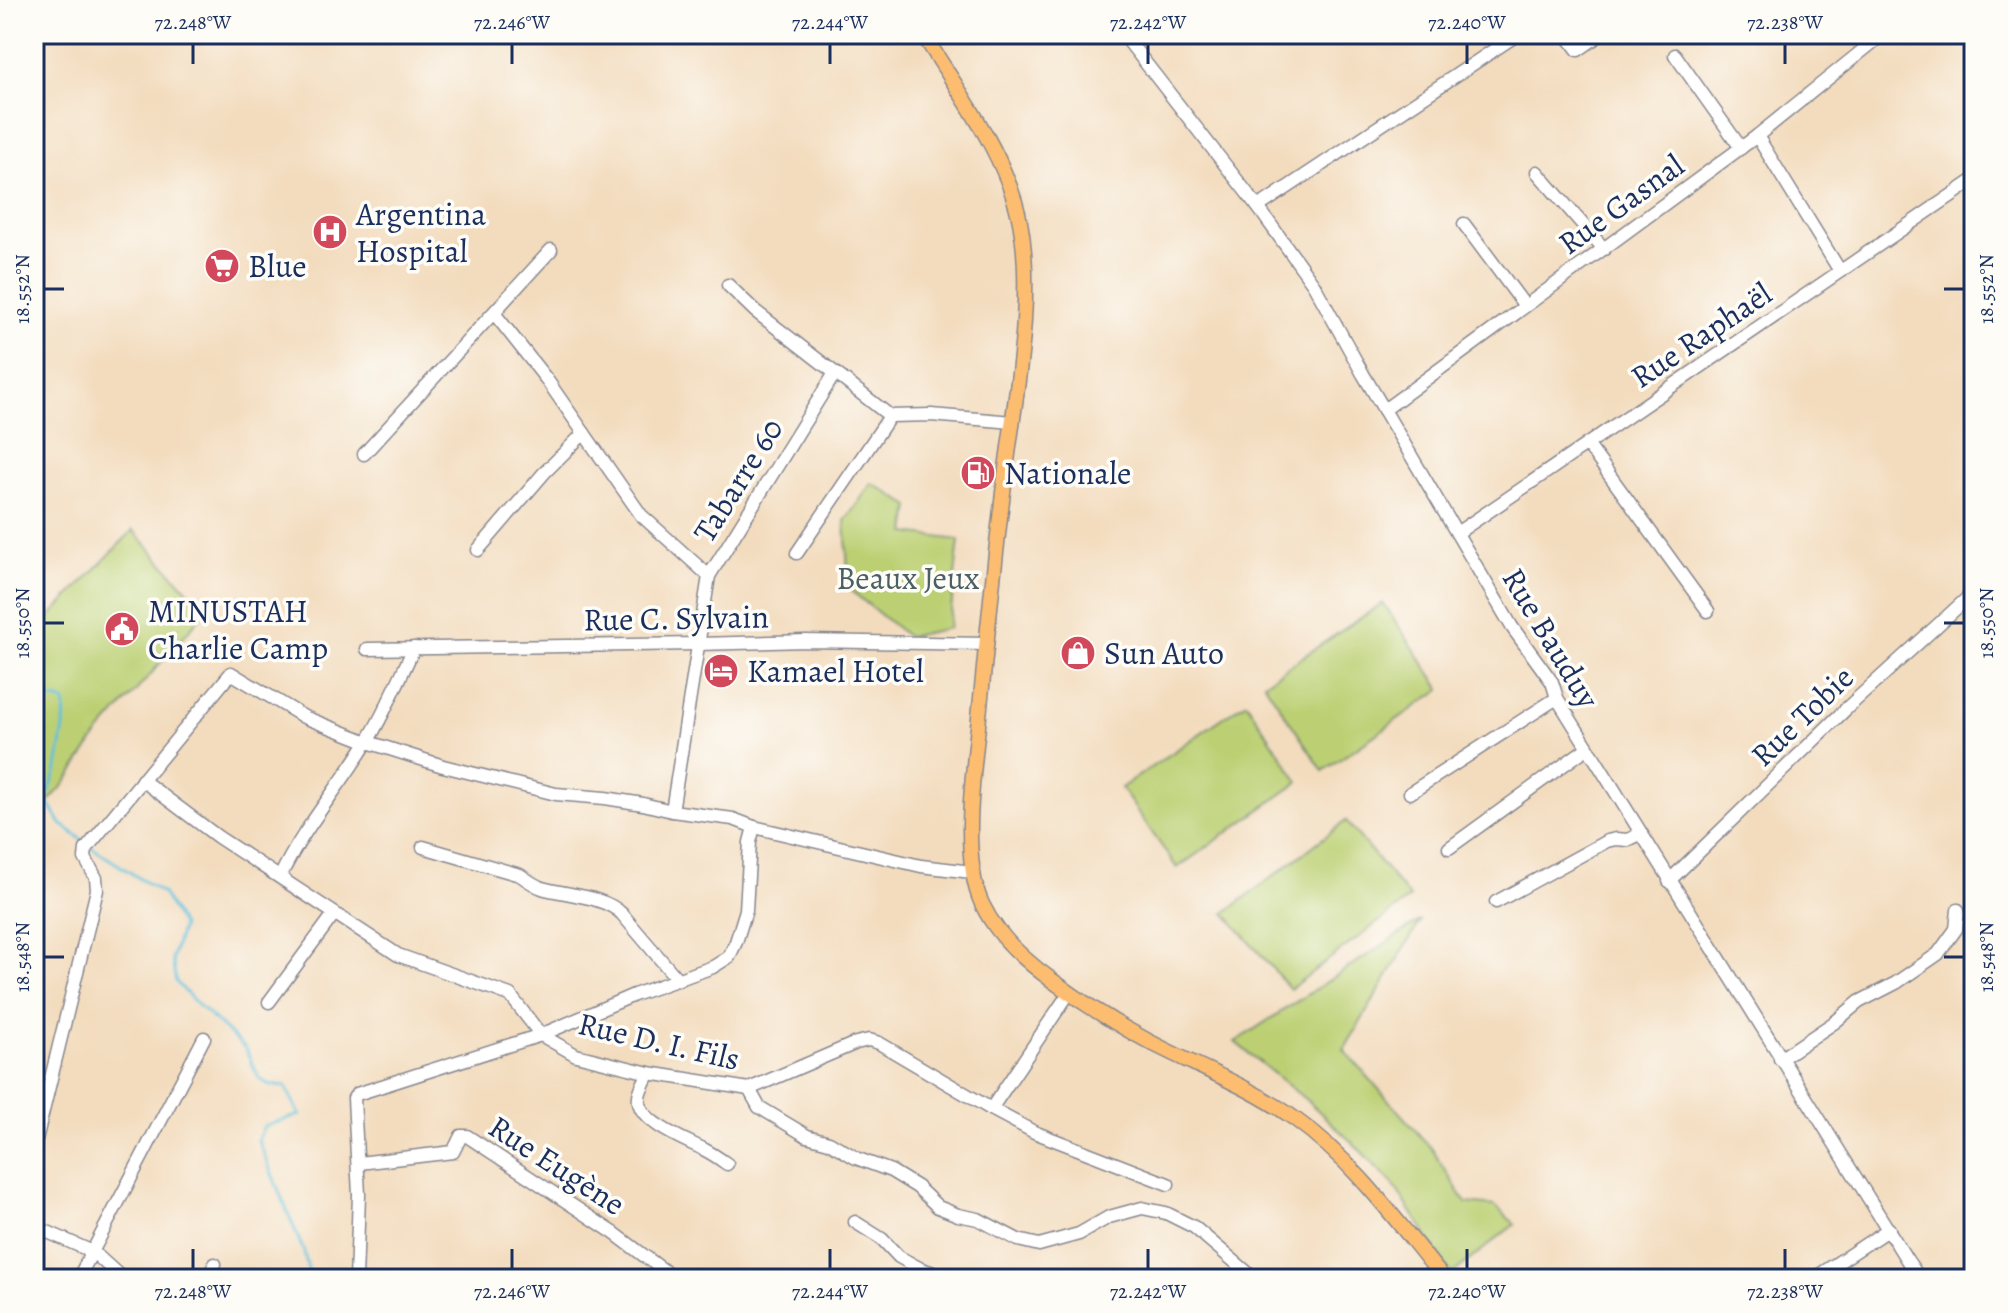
<svg xmlns="http://www.w3.org/2000/svg" width="2008" height="1313" font-family="Alegreya,serif">
<style>
.green{fill:#bcd073;stroke:#6c8068;stroke-width:2}
.lines{fill:none;stroke-linecap:round;stroke-linejoin:round}
.stream{stroke:#5abed9;stroke-width:3}
.minor-casing{stroke:#87868e;stroke-width:15}
.major-casing{stroke:#87868e;stroke-width:17}
.minor{stroke:#fff;stroke-width:12}
.major{stroke:#fcbd6f;stroke-width:14}
.ticks{fill:none;stroke:#1b2f5e;stroke-width:3}
.labels{text-anchor:middle;dominant-baseline:central;stroke-width:7;stroke-linejoin:round;paint-order:stroke}
.street-label{font-size:32px;fill:#1b2f5e;stroke:#fdfcf7}
.poi-label{font-size:32px;fill:#1b2f5e;stroke:#fdfcf7;text-anchor:start}
.park-label{font-size:32px;fill:#4b5f64;stroke:#fdfcf7}
.neatline{fill:none;stroke:#1b2f5e;stroke-width:3}
.ticks-label{font-size:20px;text-anchor:middle;fill:#1b2f5e}
</style>
<rect width="100%" height="100%" fill="#fdfcf7"/>
<filter id="ink" filterUnits="userSpaceOnUse"><feTurbulence type="fractalNoise" baseFrequency=".0125" numOctaves="2"/><feDisplacementMap in="SourceGraphic" scale="16" xChannelSelector="R" yChannelSelector="G"/><feConvolveMatrix kernelMatrix="1 2 1 2 8 2 1 2 1" color-interpolation-filters="sRGB"/></filter>
<filter id="wash" filterUnits="userSpaceOnUse"><feTurbulence type="fractalNoise" baseFrequency=".006" numOctaves="4" result="noise"/><feDisplacementMap in="SourceGraphic" scale="32" xChannelSelector="R" yChannelSelector="G"/><feGaussianBlur stdDeviation="1.8" result="paint"/><feColorMatrix in="noise" values="0 0 0 0 0 0 0 0 0 0 0 0 0 0 0 0 0 1.4 0 .05"/><feComposite in="paint" operator="in"/></filter>
<g filter="url(#wash)">
<rect width="100%" height="100%" fill="#f3dcbe"/>
<g class="green">
<polygon points="872,483 910,506 906,533 959,540 949,628 908,637 849,589 845,521"/>
<polygon points="133,530 206,611 99,733 64,785 34,816 34,619 40,627"/>
<polygon points="1383,603 1441,689 1323,771 1264,683"/>
<polygon points="1246,702 1299,782 1177,868 1121,788"/>
<polygon points="1346,821 1410,898 1290,989 1225,913"/>
<polygon points="1421,920 1344,1050 1432,1149 1466,1203 1495,1206 1515,1224 1452,1274 1393,1184 1355,1145 1311,1104 1235,1042"/>
</g>
<g class="lines">
<g class="stream">
<polyline points="34,702 55,699 65,702 64,728 56,773 46,799 61,824 85,842"/>
<polyline points="91,847 162,893 182,926 172,959 176,982 198,1005 245,1048 259,1078 269,1085 285,1086 300,1115 264,1126 258,1140 304,1252 310,1279"/>
</g>
</g>
</g>
<g filter="url(#ink)">
<g class="lines">
<defs>
<g id="minor">
<polyline points="1123,34 1258,207 1314,285 1363,374 1512,627 1552,682 1557,698 1907,1260 1920,1279"/>
<polyline points="1566,34 1578,50 1601,34"/>
<polyline points="1675,55 1741,148"/>
<polyline points="1757,136 1840,271"/>
<polyline points="1537,172 1604,249"/>
<polyline points="1258,207 1518,34"/>
<polyline points="1464,224 1525,306"/>
<polyline points="728,285 755,311 835,373"/>
<polyline points="494,313 547,380 641,515 709,576"/>
<polyline points="1384,410 1757,136 1883,34"/>
<polyline points="1587,444 1708,611"/>
<polyline points="364,454 551,250"/>
<polyline points="1457,533 1974,180"/>
<polyline points="478,550 544,473 584,433"/>
<polyline points="797,553 890,416"/>
<polyline points="367,649 698,644 806,641 987,644"/>
<polyline points="142,780 218,837 398,955 510,995 541,1035 634,995 713,967 729,957 736,942 746,910 750,842 754,827"/>
<polyline points="1410,793 1557,698"/>
<polyline points="672,811 709,576 835,373 890,416 931,415 1013,422"/>
<path d="M423,847l97,28c7,5 14,10 22,13 24,7 63,8 80,26l56,66"/>
<polyline points="1449,848 1587,748"/>
<path d="M280,877c23,-49 59,-89 87,-135 18,-29 32,-63 47,-94"/>
<polyline points="1669,881 1847,708 1974,592"/>
<polyline points="1496,902 1607,841 1616,839 1628,840 1640,834"/>
<polyline points="269,1002 334,914"/>
<polyline points="1780,1059 1835,1022 1859,1002 1896,983 1938,954 1956,929 1958,910"/>
<path d="M649,1073c-4,8 -12,20 -10,29 3,22 49,39 66,48 8,4 15,9 22,14"/>
<polyline points="749,1089 759,1107 807,1136 829,1142 856,1158 891,1171 917,1187 938,1207 958,1215 978,1219 1018,1240 1039,1245 1079,1234 1109,1217 1142,1208 1166,1213 1194,1227 1255,1279"/>
<polyline points="991,1109 1034,1132 1168,1184"/>
<polyline points="34,1148 97,890 96,878 85,858 86,849 231,673 304,717 368,742 443,766 556,794 605,798 643,804 672,811 733,819 754,827 921,866 972,872"/>
<polyline points="359,1163 453,1152 461,1136 467,1136 614,1233 675,1279"/>
<polyline points="855,1222 882,1239 899,1257 921,1269 952,1279"/>
<polyline points="34,1226 93,1252 123,1279"/>
<polyline points="78,1279 204,1038"/>
<polyline points="207,1279 215,1264"/>
<polyline points="356,1279 359,1195 354,1098 357,1094 541,1035 576,1055 649,1073 749,1089 856,1043 869,1040 879,1043 991,1109 1069,993"/>
<polyline points="1813,1279 1889,1229"/>
</g>
<path id="major" d="M923,34c34,55 80,117 95,179 17,70 0,169 -10,241 -12,87 -20,175 -29,263 -5,51 -19,140 3,187 15,32 43,57 71,77 30,22 63,43 95,60 49,26 102,45 147,78 60,43 103,104 149,160"/>
</defs>
<use href="#minor" class="minor-casing"/>
<use href="#major" class="major-casing"/>
<use href="#minor" class="minor"/>
<use href="#major" class="major"/>
</g>
</g>
<path class="ticks" d="M193,44v20M512,44v20M830,44v20M1148,44v20M1467,44v20M1785,44v20M44,289h20M1944,289h20M44,623h20M1944,623h20M44,957h20M1944,957h20M193,1249v20M512,1249v20M830,1249v20M1148,1249v20M1467,1249v20M1785,1249v20"/>
<defs>
<symbol id="hospital-disc" viewBox="-11 -11 22 22"><circle r="9.5" fill="#d1495b" stroke="#fdfcf7"/><path d="M-5-5h3v3.5h4V-5h3V5h-3V1.5h-4V5h-3Z" fill="#fff"/></symbol>
<symbol id="supermarket-disc" viewBox="-11 -11 22 22"><circle r="9.5" fill="#d1495b" stroke="#fdfcf7"/><path d="M-6-5.5h2.5l.6 2H6L4.5 2H-2.5L-4.4-4H-6ZM-1.5 3.2a1.3 1.3 0 1 0 .1 0ZM3 3.2a1.3 1.3 0 1 0 .1 0Z" fill="#fff"/></symbol>
<symbol id="fuel-disc" viewBox="-11 -11 22 22"><circle r="9.5" fill="#d1495b" stroke="#fdfcf7"/><path d="M-5.5-6h7V0h2V4h1.3V-2.5L3-4.5l.8-.8L6-3V5H2.5V1h-1V6h-7ZM-4.2-4.7v3.2H.2V-4.7Z" fill="#fff"/></symbol>
<symbol id="civic-disc" viewBox="-11 -11 22 22"><circle r="9.5" fill="#d1495b" stroke="#fdfcf7"/><path d="M-.6-6.5H3V-4.5H.6V-3L4-1V1h2V6H-6V1h2V-1L-.6-3ZM-1.2 2.5V6h2.4V2.5Z" fill="#fff"/></symbol>
<symbol id="shop-disc" viewBox="-11 -11 22 22"><circle r="9.5" fill="#d1495b" stroke="#fdfcf7"/><path d="M-5-2.5h2.3a2.7 3.5 0 0 1 5.4 0H5L5.5 6h-11ZM-1.5-2.5h3a1.5 2.3 0 0 0-3 0Z" fill="#fff"/></symbol>
<symbol id="hotel-disc" viewBox="-11 -11 22 22"><circle r="9.5" fill="#d1495b" stroke="#fdfcf7"/><path d="M-6-4.5h1.5V1H6V5H4.5V3h-9V5H-6ZM-4 0a1.8 1.8 0 1 1 3.6 0ZM.5 0V-2.5h3Q6-2.5 6 0Z" fill="#fff"/></symbol>
</defs>
<g fill-rule="evenodd">
<use href="#hospital-disc" x="310" y="212" width="40" height="40"/>
<use href="#supermarket-disc" x="202" y="246" width="40" height="40"/>
<use href="#fuel-disc" x="958" y="453" width="40" height="40"/>
<use href="#civic-disc" x="102" y="609" width="40" height="40"/>
<use href="#shop-disc" x="1058" y="633" width="40" height="40"/>
<use href="#hotel-disc" x="701" y="651" width="40" height="40"/>
</g>
<g class="labels">
<g class="street-label">
<text transform="translate(1621 204) rotate(-36)">Rue Gasnal</text>
<text transform="translate(1701 335) rotate(-34)">Rue Raphaël</text>
<text transform="translate(738 480) rotate(-58)">Tabarre 60</text>
<text transform="translate(676 618) rotate(-1)">Rue C. Sylvain</text>
<text transform="translate(1551 638) rotate(59)">Rue Bauduy</text>
<text transform="translate(1802 716) rotate(-44)">Rue Tobie</text>
<text transform="translate(659 1041) rotate(13)">Rue D. I. Fils</text>
<text transform="translate(557 1165) rotate(33)">Rue Eugène</text>
</g>
<g class="poi-label">
<text x="356" y="214">Argentina<tspan x="356" dy="37">Hospital</tspan></text>
<text x="248" y="266">Blue</text>
<text x="1004" y="473">Nationale</text>
<text x="148" y="611">MINUSTAH<tspan x="148" dy="37">Charlie Camp</tspan></text>
<text x="1104" y="653">Sun Auto</text>
<text x="747" y="671">Kamael Hotel</text>
</g>
<g class="park-label">
<text x="908" y="578">Beaux Jeux</text>
</g>
</g>
<rect width="2008" height="1313" fill="none" stroke="#fdfcf7" stroke-width="88"/>
<rect x="44" y="44" width="1920" height="1225" class="neatline"/>
<g class="ticks-label">
<text x="193" y="29">72.248°W</text>
<text x="512" y="29">72.246°W</text>
<text x="830" y="29">72.244°W</text>
<text x="1148" y="29">72.242°W</text>
<text x="1467" y="29">72.240°W</text>
<text x="1785" y="29">72.238°W</text>
<text transform="translate(22 289) rotate(-90)" y="7">18.552°N</text>
<text transform="translate(1986 289) rotate(-90)" y="7">18.552°N</text>
<text transform="translate(22 623) rotate(-90)" y="7">18.550°N</text>
<text transform="translate(1986 623) rotate(-90)" y="7">18.550°N</text>
<text transform="translate(22 957) rotate(-90)" y="7">18.548°N</text>
<text transform="translate(1986 957) rotate(-90)" y="7">18.548°N</text>
<text x="193" y="1298">72.248°W</text>
<text x="512" y="1298">72.246°W</text>
<text x="830" y="1298">72.244°W</text>
<text x="1148" y="1298">72.242°W</text>
<text x="1467" y="1298">72.240°W</text>
<text x="1785" y="1298">72.238°W</text>
</g>
</svg>
